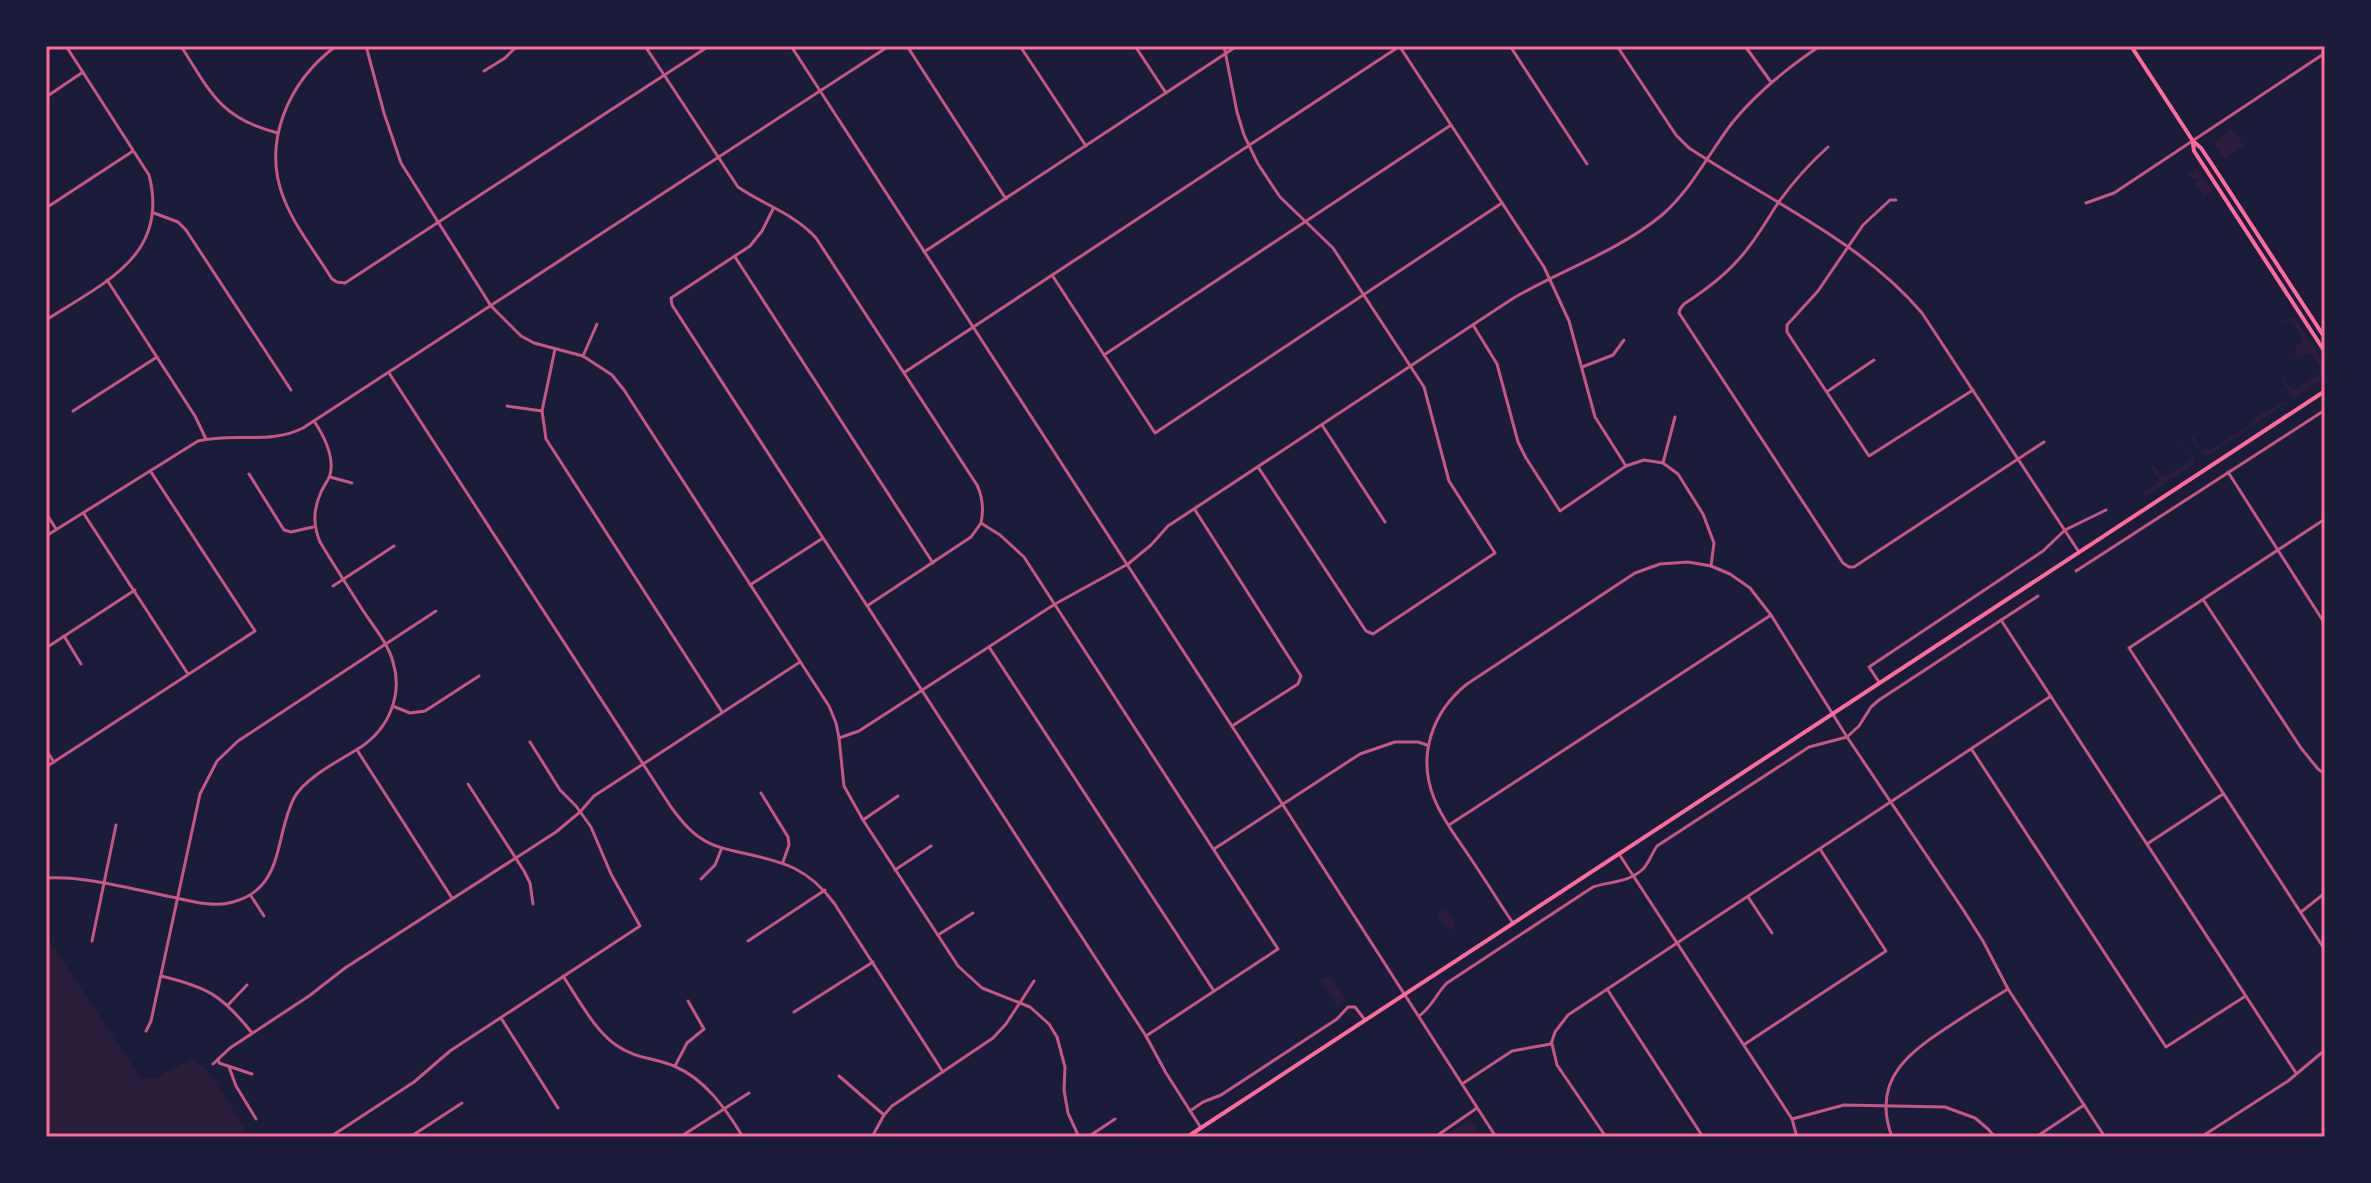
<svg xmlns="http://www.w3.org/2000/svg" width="2371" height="1183" font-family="Poppins,sans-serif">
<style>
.green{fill:#2a1e3b}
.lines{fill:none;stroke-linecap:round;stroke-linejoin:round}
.minor{stroke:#c65784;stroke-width:3}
.tertiary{stroke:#c65784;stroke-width:3}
.secondary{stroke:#ff6b9d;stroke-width:4}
.primary{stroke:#ff6b9d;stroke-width:4}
.neatline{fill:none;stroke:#ff6b9d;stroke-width:3}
</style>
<rect width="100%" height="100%" fill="#1b1b3a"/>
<g class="green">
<polygon points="2233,129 2244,146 2224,159 2214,144 2215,141"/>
<polygon points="2197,168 2213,192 2203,198 2201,196 2203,194 2196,184 2198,179 2193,179 2187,174"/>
<polygon points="2291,316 2295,318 2325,365 2325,378 2293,399 2281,378 2284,379 2290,387 2295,389 2319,374 2321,369 2312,354 2307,353 2298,359 2293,352 2296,350 2295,347 2300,343 2302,337 2293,323 2287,321 2276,326"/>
<polygon points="2286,401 2287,403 2209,455 2203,455 2191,439 2193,436 2202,451 2206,449 2208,451 2250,425 2249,422 2255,421 2257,416"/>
<polygon points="2183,444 2196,460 2194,464 2145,496 2143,492 2160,481 2150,466 2154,466 2163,477 2193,460 2184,446 2179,446"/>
<polygon points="1446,908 1456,924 1448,930 1458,947 1437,915"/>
<polygon points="46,936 141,1079 155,1078 191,1060 208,1071 251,1137 46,1137"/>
<polygon points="1330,974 1346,1000 1338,1007 1320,980"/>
<polygon points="1470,1119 1482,1137 1444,1137"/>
</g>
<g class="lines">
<g class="minor">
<path d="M181,46c29,46 40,73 97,87"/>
<path d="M336,46c-47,35 -75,96 -52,153 11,28 32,54 48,80l5,3 8,1 364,-237"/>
<polyline points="366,46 384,113 401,163 491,306 521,336 534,343 583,356 612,375 624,390 829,706 836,723 839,738 844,786 863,820 958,966 982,988 1030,1007 1049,1024 1057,1037 1065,1067 1064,1090 1068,1113 1079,1137"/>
<path d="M645,46l93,141c26,18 57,27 78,51l161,247c6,13 7,24 4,38l19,12 24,22 254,392 -132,87"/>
<polyline points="907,46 1006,199"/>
<polyline points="1020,46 1086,146"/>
<polyline points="1135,46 1166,93"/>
<polyline points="1224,46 1237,112 1244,135 1258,164 1280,197 1333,248 1424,387 1449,481 1495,553 1373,634 1366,631 1258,467"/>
<polyline points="1510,46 1587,164"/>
<path d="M1617,46l59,89 13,13c79,52 172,93 233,165l157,239"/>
<polyline points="1745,46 1771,82"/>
<polyline points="1400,47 1544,267 1569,321 1595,417 1626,466"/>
<polyline points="484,71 505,58 517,46"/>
<polyline points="46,97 83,72"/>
<path d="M1828,147c-19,17 -35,35 -50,56 -13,20 -24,40 -40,57 -15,17 -34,31 -54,44l-4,5 -1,4 164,250 6,4h5l190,-125"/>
<polyline points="1896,200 1890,200 1863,225 1818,291 1787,325 1787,332 1869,456 1973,390"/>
<polyline points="2086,203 2114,193 2325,53"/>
<polyline points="46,208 133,151"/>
<polyline points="773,209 762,231 750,246 671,298 672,305 1146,1036 1166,1073 1201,1128"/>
<polyline points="154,213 178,222 186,230 291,390"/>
<polyline points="924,252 1237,46"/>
<polyline points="735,257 933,563"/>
<polyline points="1052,275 1155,433 1502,203"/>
<polyline points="107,280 195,416 206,439"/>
<path d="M46,320c57,-37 124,-64 103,-145l-83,-129"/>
<polyline points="1473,325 1497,364 1518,442 1526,458 1560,511 1626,466 1644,460 1663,463 1678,474 1703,514 1714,543 1711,566"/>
<polyline points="555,349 542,411 546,439 722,712"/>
<polyline points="1104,355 1451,125"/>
<polyline points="583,356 597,324"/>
<polyline points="1582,367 1613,355 1624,340"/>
<polyline points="905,372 1400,46"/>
<path d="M389,373l282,434c9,12 18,24 31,32 12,8 27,11 41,14 41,9 65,15 91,50l109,169"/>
<polyline points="1828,391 1874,360"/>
<polyline points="507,406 542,411"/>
<polyline points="73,411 157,357"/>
<polyline points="1322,425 1385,522"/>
<polyline points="1663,463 1675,417"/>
<polyline points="2228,472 2325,624"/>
<polyline points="249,474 284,530 291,532 313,527"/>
<polyline points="330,477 352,483"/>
<polyline points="1195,510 1301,676 1298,684 1232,726"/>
<polyline points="46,513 56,529"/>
<polyline points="84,514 188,674"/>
<polyline points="2325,519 2129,648 2325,950"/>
<polyline points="2076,571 2325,410"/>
<polyline points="750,585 823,538"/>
<polyline points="333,586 394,546"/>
<polyline points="2204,601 2301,748 2318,769 2325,774"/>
<polyline points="867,606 971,537 981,523"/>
<polyline points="2001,620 2296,1073"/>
<polyline points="64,636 81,664"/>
<polyline points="989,647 1214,991"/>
<polyline points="46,648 135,590"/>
<polyline points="1879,682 1869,667 2043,551 2065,530 2106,510"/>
<polyline points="395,707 410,713 425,711 479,676"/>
<path d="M839,738l20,-7 196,-127 73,-40 23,-19 17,-19 344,-227c49,-29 105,-47 150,-84 29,-25 47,-62 70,-92 25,-31 55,-55 88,-77"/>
<polyline points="46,750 54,762"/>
<polyline points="357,750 452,898"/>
<polyline points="1972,750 2166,1047 2244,997"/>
<polyline points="46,767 255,631 151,472"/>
<polyline points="468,784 524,871 530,883 533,904"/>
<polyline points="761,793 788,837 789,845 783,862"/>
<polyline points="863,820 898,796"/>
<polyline points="1449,825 1771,615"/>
<polyline points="2147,844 2223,794"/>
<polyline points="1214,849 1360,754 1395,742 1418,742 1427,745"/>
<polyline points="1619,854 1792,1119 1797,1137"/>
<polyline points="895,870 931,846"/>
<path d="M46,878c42,-2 85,11 126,19 19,4 42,11 61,5 52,-14 41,-65 61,-104 10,-20 48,-39 67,-51 28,-19 42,-52 32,-85 -5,-19 -20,-36 -31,-53 -14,-22 -28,-44 -42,-67 -7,-17 -7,-32 1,-50 2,-5 7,-11 9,-17 5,-19 -6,-39 -16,-54"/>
<polyline points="701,879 715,865 721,850"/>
<polyline points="251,896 264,916"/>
<polyline points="1748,897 1772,933"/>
<polyline points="2301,912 2325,893"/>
<path d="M1513,923c-15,-22 -29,-45 -44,-67 -12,-18 -27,-37 -35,-58 -17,-42 -2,-86 33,-114l168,-111 25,-9 28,-2 23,4 19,8 20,14 21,27 76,122 115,171 21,33 25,48 97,148"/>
<polyline points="938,935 973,913"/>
<polyline points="92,941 116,825"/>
<polyline points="748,941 825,890"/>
<path d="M161,976c46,11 61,19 91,57"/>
<path d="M563,976c14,21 32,55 53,69 18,13 38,13 58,21 31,13 52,43 69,71"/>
<polyline points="1607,989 1703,1137"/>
<polyline points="228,1005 247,985"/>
<polyline points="794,1012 873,962"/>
<path d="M1419,1016c14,-10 16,-21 28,-33l146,-96c18,-6 35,-4 50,-18 6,-6 9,-16 14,-23l152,-99 38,-10 12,-11 12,-19 8,-7 159,-104"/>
<polyline points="501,1018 558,1108"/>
<polyline points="146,1031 151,1021 200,794 217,761 238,741 436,611"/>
<polyline points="1552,1044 1557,1065 1606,1137"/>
<polyline points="1745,1044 1886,951 1820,849"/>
<polyline points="218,1059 219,1063 252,1074"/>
<polyline points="213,1064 230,1048 309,996 345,968 556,832 580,812 594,796 800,662"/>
<polyline points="675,1066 687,1043 704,1029 688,1001"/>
<polyline points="229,1067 236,1086 256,1119"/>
<polyline points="839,1076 884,1115"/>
<polyline points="1462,1084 1512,1051 1551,1044 1555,1032 1568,1015 2051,696"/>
<polyline points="1190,1111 1203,1102 1221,1095 1337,1019 1348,1007 1355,1007 1365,1020"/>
<polyline points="1792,1119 1844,1105 1945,1107 1975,1118 1988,1129 1995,1137"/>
<polyline points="330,1137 414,1082 450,1051 640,926 611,874 591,827 576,806 560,790 530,742"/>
<polyline points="410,1137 462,1103"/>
<polyline points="680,1137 749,1093"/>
<polyline points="872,1137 884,1115 892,1106 993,1038 1006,1024 1034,981"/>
<polyline points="1088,1137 1115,1119"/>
<polyline points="1435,1137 1477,1108"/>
<path d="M1892,1137c-22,-59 19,-86 62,-114 18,-12 36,-23 54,-34"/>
<polyline points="2036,1137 2084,1105"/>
<polyline points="2201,1137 2288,1081 2325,1050"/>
</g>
<g class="tertiary">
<polyline points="791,46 1283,805 1496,1137"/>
<path d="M46,536l152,-95c35,-9 72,4 105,-13l586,-382"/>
</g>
<g class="secondary">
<polyline points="2131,46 2193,141 2201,148 2215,169 2325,338"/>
<polyline points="2193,144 2194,151 2325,352"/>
</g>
<polyline class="primary" points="1187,1137 2325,391"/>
</g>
<rect width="2371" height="1183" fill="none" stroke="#1b1b3a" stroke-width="96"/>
<rect x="48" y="48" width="2275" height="1087" class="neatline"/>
</svg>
